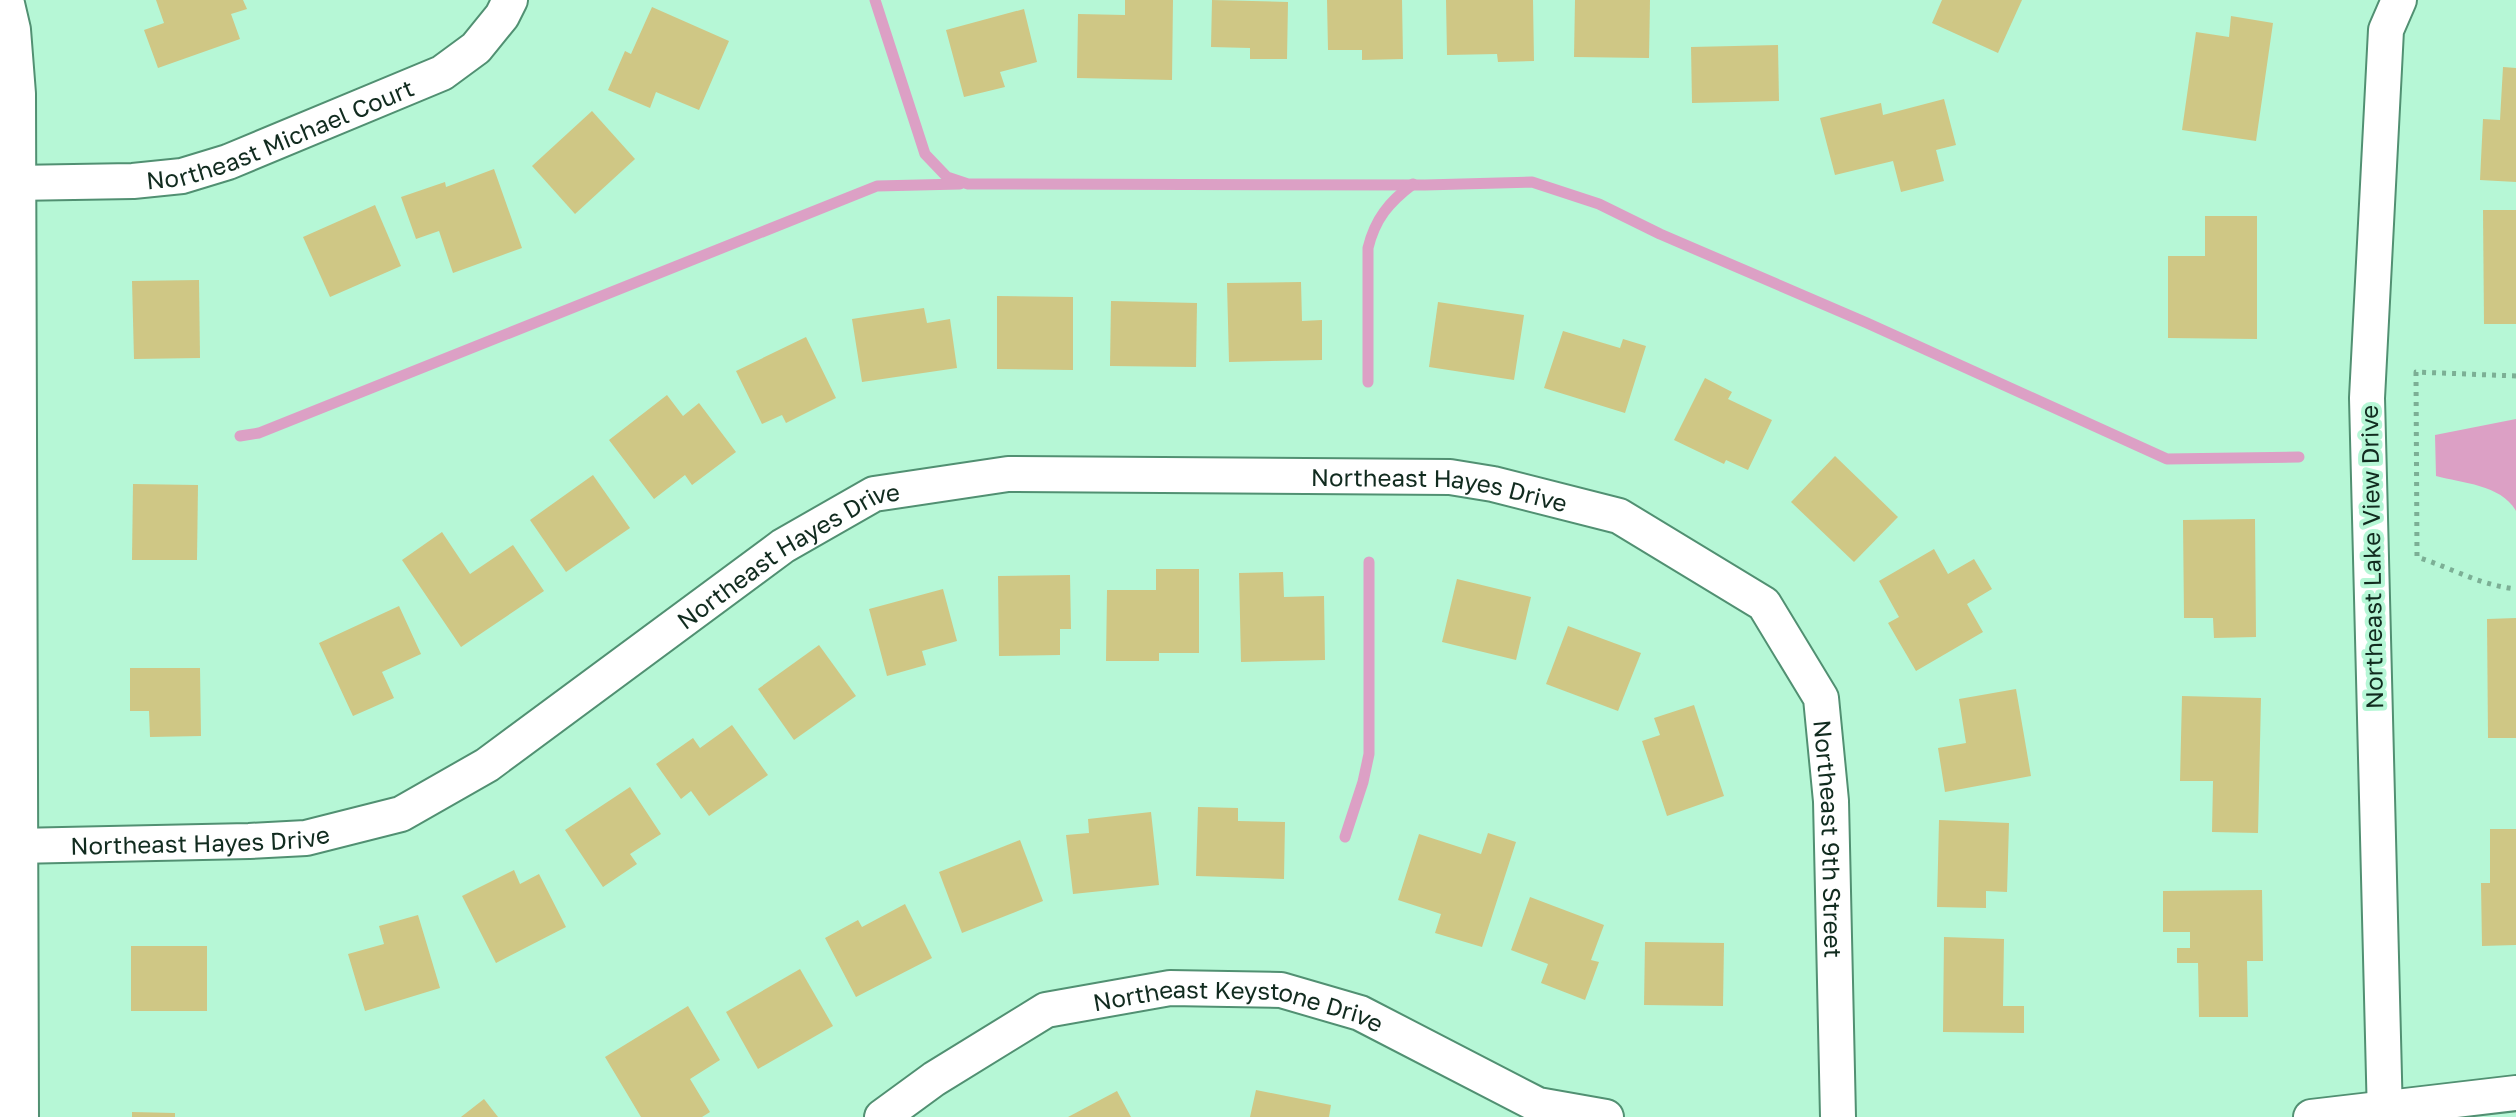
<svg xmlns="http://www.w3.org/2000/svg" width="2516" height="1117" font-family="'Golos Text',sans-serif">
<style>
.water{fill:#dca0c5}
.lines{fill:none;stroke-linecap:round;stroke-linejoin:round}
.stream{stroke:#dca0c5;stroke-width:11}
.building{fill:#cfc785}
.minor-casing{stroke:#519072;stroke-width:38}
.tertiary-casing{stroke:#519072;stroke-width:46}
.path{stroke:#7caf95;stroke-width:5;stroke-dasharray:4 6;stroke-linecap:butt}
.minor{stroke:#fff;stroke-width:34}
.tertiary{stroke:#fff;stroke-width:42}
.labels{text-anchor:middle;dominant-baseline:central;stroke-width:8;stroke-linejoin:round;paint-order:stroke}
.street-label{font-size:24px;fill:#112b1f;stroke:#b6f7d6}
</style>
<rect width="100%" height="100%" fill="#b6f7d6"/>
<path class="water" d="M2516,419v92c-14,-26 -54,-28 -80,-35l-1,-41z"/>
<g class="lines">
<g class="stream">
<polyline points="875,0 925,154 947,177 968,184 1425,185 1532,182 1599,204 1660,234 1867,323 2167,459 2299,457"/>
<path d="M1368,382v-134c7,-29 21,-46 45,-64"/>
<polyline points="240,436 259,433 877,186 960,184"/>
<polyline points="1345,837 1363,782 1369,754 1369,562"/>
</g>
</g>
<g class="building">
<polygon points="156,0 243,0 247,9 231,14 240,39 158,68 144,30 164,23"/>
<polygon points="1125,0 1173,0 1172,80 1077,78 1078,14 1125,15"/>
<polygon points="1212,0 1288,2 1287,59 1250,59 1250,48 1211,47"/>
<polygon points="1327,0 1402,0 1403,59 1362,60 1362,50 1328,50"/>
<polygon points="1446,0 1533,0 1534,61 1498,62 1497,54 1447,55"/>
<polygon points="1575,0 1650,0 1649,58 1574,57"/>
<polygon points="1942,0 2022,0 1998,53 1932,23"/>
<polygon points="652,7 729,41 699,110 656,92 650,108 608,90 625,51 631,54"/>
<polygon points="1024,9 1037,62 1000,72 1005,87 964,97 946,30"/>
<polygon points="2231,16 2273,23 2256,141 2182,130 2196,32 2229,37"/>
<polygon points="1778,45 1779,101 1692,103 1691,47"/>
<polygon points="2503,67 2516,68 2516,182 2480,180 2483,119 2500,120"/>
<polygon points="1944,99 1956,145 1936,150 1944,181 1901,192 1893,161 1835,175 1820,118 1881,103 1883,115"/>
<polygon points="592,111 635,159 575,214 532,166"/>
<polygon points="494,169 522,248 453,273 439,231 416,239 401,197 445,182 446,187"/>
<polygon points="375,205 401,266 330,297 303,237"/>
<polygon points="2483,210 2516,210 2516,324 2484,324"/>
<polygon points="2205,216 2257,216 2257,339 2168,338 2168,256 2205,256"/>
<polygon points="199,280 200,358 134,359 132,281"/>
<polygon points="1301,282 1302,321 1322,320 1322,360 1229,362 1227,283"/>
<polygon points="997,296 1073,297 1073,370 997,369"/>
<polygon points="1111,301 1197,303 1196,367 1110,366"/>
<polygon points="1438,302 1524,315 1514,380 1429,367"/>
<polygon points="924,308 927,323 950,319 957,368 862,382 852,319"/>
<polygon points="1563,331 1620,348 1623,339 1646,346 1625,413 1544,388"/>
<polygon points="806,337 836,398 786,423 782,415 762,424 736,371"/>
<polygon points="1705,378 1732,392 1728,399 1772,420 1748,470 1726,460 1724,464 1674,440"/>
<polygon points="667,395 683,416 699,403 736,452 692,485 685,475 654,499 609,440"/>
<polygon points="1835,456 1898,517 1854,562 1791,502"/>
<polygon points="593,475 630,528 566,572 530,520"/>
<polygon points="133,484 198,485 197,560 132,560"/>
<polygon points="2255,519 2256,637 2214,638 2213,618 2184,618 2183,520"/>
<polygon points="442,532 470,574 513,545 544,591 461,647 402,560"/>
<polygon points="1934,549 1948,574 1974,559 1992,589 1967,604 1983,632 1916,671 1888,623 1899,617 1879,581"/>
<polygon points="1156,569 1199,569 1199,653 1159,653 1159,661 1106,661 1107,590 1156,590"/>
<polygon points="1283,572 1284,597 1324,596 1325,660 1241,662 1239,573"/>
<polygon points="1070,575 1071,629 1060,629 1060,655 999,656 998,576"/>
<polygon points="1457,579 1531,597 1516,660 1442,642"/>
<polygon points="943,589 957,641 922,651 926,665 887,676 869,609"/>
<polygon points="399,606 421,654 382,672 394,698 353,716 319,643"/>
<polygon points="2516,618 2516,738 2488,738 2487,619"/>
<polygon points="1568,626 1641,653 1618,711 1546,684"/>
<polygon points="819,645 856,696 794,740 758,689"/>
<polygon points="130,668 200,668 201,736 150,737 149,711 130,711"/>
<polygon points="2016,689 2031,776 1945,792 1938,748 1966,743 1959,699"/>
<polygon points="2182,696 2261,698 2258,833 2212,832 2213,781 2180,781"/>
<polygon points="1694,705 1724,796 1667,816 1642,741 1660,735 1654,718"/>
<polygon points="732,725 768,775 709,816 691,791 681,799 656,764 693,738 700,748"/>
<polygon points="630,787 661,834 630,854 637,864 603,887 565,830"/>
<polygon points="1198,807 1238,808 1238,821 1285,822 1284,879 1196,876"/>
<polygon points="1151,812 1159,885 1073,894 1066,835 1089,833 1088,819"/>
<polygon points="1939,820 2009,823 2007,892 1986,891 1986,908 1937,907"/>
<polygon points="2490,829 2516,829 2516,945 2482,946 2481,883 2490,883"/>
<polygon points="1488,833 1516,842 1482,947 1435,933 1441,914 1398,900 1419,834 1481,854"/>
<polygon points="1020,840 1043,901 962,933 939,872"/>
<polygon points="514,870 520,884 539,874 566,927 496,963 462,896"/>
<polygon points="2262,890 2263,961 2247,961 2248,1017 2199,1017 2198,963 2177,963 2177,948 2190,948 2190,932 2163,932 2163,891"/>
<polygon points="1530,897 1604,925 1591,960 1599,962 1585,1000 1541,983 1548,964 1511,950"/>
<polygon points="905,904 932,958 856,997 825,938 858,920 862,927"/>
<polygon points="418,915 440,988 365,1011 348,954 384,944 379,926"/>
<polygon points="1944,937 2004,939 2003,1006 2024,1006 2024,1033 1943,1032"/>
<polygon points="1645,942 1724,943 1723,1006 1644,1005"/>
<rect x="131" y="946" width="76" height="65"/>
<polygon points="800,969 833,1026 758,1069 726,1012"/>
<polygon points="688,1006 720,1060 690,1079 710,1112 702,1117 641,1117 605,1057"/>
<polygon points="1256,1090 1331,1105 1329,1117 1250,1117"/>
<polygon points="1117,1091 1131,1117 1068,1117"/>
<polygon points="484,1099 498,1117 461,1117"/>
<polygon points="132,1112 175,1113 175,1117 132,1117"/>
</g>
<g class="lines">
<defs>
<g id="minor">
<path id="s1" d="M14,183l119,-2 49,-5 46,-14 214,-89 34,-25 26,-32 8,-16"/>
<path id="s2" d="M16,846l233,-5 57,-3 95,-24 86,-49 296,-219 91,-52 134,-20 442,3 43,7 126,32 145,88 57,94 10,103 7,316"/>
<path id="s3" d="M882,1117l52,-38 112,-69 124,-22 111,2 79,23 178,92 68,12"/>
<polyline points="2311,1117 2516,1093"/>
<polyline points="2385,1117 2367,398 2386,30 2399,0"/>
</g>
<polyline id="tertiary" points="2,0 9,30 14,94 17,1117"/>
</defs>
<use href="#minor" class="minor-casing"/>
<use href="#tertiary" class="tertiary-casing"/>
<path class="path" d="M2516,376l-100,-4 1,185c35,11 62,28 99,32"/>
<use href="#minor" class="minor"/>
<use href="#tertiary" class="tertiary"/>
</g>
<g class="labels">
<g class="street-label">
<text stroke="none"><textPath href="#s1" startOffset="274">Northeast Michael Court</textPath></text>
<text stroke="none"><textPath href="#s2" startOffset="1528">Northeast Hayes Drive</textPath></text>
<text transform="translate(2371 557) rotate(-91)">Northeast Lake View Drive</text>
<text stroke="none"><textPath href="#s2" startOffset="856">Northeast Hayes Drive</textPath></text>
<text stroke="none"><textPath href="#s2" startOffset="184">Northeast Hayes Drive</textPath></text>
<text stroke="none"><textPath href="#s2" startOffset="2132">Northeast 9th Street</textPath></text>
<text stroke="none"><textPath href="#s3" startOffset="392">Northeast Keystone Drive</textPath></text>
</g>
</g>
</svg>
